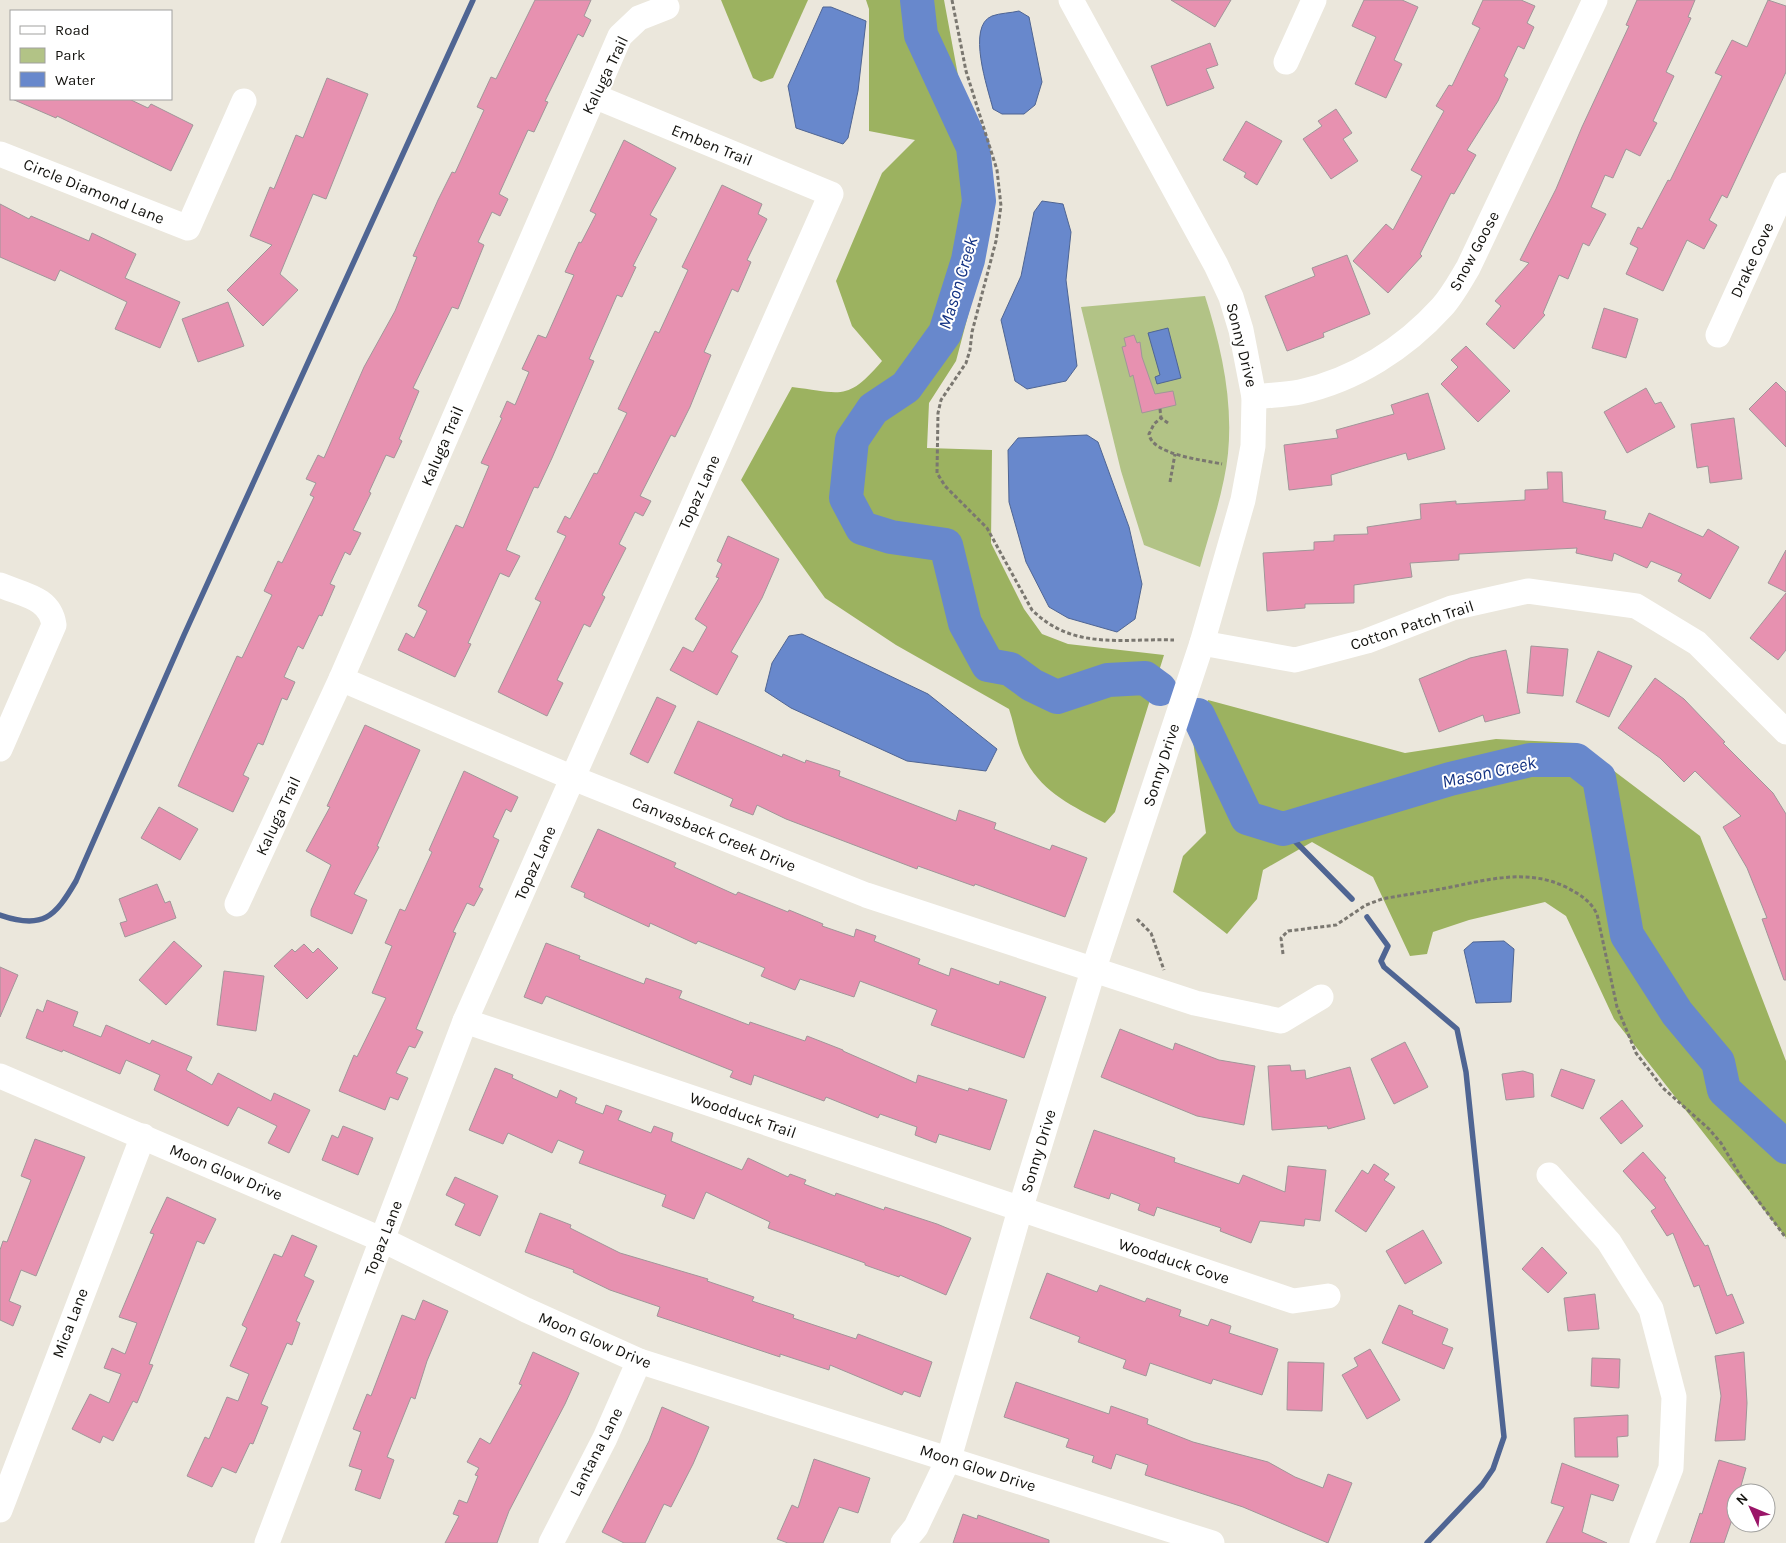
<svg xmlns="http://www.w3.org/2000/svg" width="1786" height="1543" font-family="Karla,sans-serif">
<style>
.green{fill:#b2c386}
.forest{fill:#9cb260}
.water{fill:#6888cc;stroke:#4f6593}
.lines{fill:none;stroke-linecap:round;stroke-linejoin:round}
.stream{stroke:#4f6593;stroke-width:5.5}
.river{stroke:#6888cc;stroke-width:34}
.building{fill:#e791b0;stroke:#a19699}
.path{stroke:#7a7770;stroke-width:3;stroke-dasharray:4 2.5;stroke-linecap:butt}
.minor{stroke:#fff;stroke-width:25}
.labels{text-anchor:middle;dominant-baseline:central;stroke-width:4;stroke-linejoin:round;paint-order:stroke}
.street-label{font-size:16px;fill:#14130f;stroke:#fff}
.water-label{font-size:18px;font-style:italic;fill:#143383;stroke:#fff}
</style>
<rect width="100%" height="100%" fill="#ebe7dc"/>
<path class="green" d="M1205,296c19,59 32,122 19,183 -6,30 -16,59 -24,88l-56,-22 -23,-74 -40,-164z"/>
<g class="forest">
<polygon points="721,0 808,0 773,78 761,82 753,78"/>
<path d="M866,0h78l16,86 29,81 5,38 -11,54 -27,102 -27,42 -2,45 65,2 -1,93 33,66 18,25 26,10 96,11 -49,157 -10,11c-35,-18 -66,-32 -83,-70 -6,-14 -8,-30 -13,-44l-113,-64 -71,-47 -84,-118 51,-93c50,6 55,15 90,-26l-30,-35 -16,-45 46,-108 33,-33 -46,-9v-122z"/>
<polygon points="1208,700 1405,753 1496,739 1577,743 1700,836 1786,1061 1786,1238 1614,1019 1566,916 1545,902 1469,920 1433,932 1427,954 1410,956 1373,877 1312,842 1263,870 1257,899 1227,934 1173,892 1183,856 1206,833 1193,741"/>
</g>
<g class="water">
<polygon points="823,7 831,7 866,21 858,91 848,138 843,144 796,128 788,86"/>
<path d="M1019,11l10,6 13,65 -7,23 -11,9h-22l-9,-5c-5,-20 -27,-83 -1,-93 8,-3 19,-3 27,-5z"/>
<polygon points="1042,201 1063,204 1071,232 1066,280 1077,366 1066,381 1027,389 1015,381 1001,320 1021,276 1034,212"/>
<polygon points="1168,328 1181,378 1157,384 1155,377 1160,375 1148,333"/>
<polygon points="1087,435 1098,442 1129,527 1142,584 1135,619 1117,632 1068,618 1049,607 1026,562 1009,502 1008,450 1018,438"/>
<polygon points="802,634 928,694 997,749 986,771 907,761 791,708 765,691 772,663 789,636"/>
<polygon points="1504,941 1514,949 1511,1002 1476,1003 1464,950 1473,942"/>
</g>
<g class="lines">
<g class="stream">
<polyline points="1283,829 1352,899"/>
<path d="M0,915c43,15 55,2 76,-34l108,-246 289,-635"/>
<polyline points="1367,917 1388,946 1381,961 1384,967 1457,1029 1466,1072 1504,1437 1493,1469 1482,1485 1427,1543"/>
</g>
<g class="river">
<polyline points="917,0 921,35 973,147 979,201 968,260 945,333 906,387 873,409 852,440 846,498 862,528 891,537 946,545 965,623 988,665 1010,669 1032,685 1057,697 1108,680 1145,678 1160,689"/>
<polyline points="1198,715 1247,818 1283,829 1450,779 1530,760 1576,760 1599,778 1627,935 1677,1013 1718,1062 1724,1090 1786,1147"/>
</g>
</g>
<g class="building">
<polygon points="535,0 591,0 584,16 591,20 583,37 578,34 545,101 548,102 534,132 528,130 499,194 508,199 500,216 492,212 478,242 484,245 458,309 452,307 413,388 419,391 399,439 402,441 394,458 386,455 369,492 371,493 353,530 361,533 350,555 345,552 330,584 335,586 322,616 319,615 303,649 298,646 284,677 295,682 287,700 282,698 263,745 258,743 243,775 249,778 233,812 178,786 237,656 242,658 272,595 264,591 278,561 282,563 314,497 310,495 316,483 306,479 318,455 324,458 364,367 395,311 417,257 413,256 438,200 452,172 455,173 484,110 477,107 491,77 496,79"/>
<polygon points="1171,0 1231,0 1215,27"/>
<polygon points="1364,0 1402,0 1418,7 1394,60 1402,64 1386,98 1355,84 1376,37 1352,26"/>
<polygon points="1483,0 1521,0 1535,6 1527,23 1534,27 1524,49 1518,46 1504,76 1508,79 1498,101 1467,150 1476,155 1454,194 1451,193 1420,254 1422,256 1388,293 1353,261 1386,224 1393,230 1422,176 1411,170 1444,111 1436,106 1449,85 1452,86 1480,28 1472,24"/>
<polygon points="1637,0 1695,0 1688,17 1691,18 1666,72 1674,76 1653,121 1657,123 1640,156 1626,149 1613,178 1605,175 1591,207 1606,214 1589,246 1583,243 1568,279 1559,275 1543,313 1545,315 1514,349 1486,324 1501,306 1495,301 1529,263 1520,260 1556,189 1582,127 1629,26 1626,25"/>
<polygon points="1768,0 1786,6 1786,72 1727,198 1722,195 1709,220 1717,225 1704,249 1687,240 1663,291 1626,274 1638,248 1630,244 1638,227 1642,229 1668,180 1670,181 1722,76 1715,73 1732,40 1747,47"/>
<polygon points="1210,43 1218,65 1206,69 1214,88 1167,106 1151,66"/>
<polygon points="327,78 368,94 326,199 313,194 280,274 298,290 263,326 227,290 272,245 250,236 270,187 274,189 296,135 303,138"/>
<polygon points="12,99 129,99 148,108 151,104 193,125 171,171 57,116 56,118"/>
<polygon points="1336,109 1352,133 1343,139 1358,161 1331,179 1303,139 1322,126 1318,121"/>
<polygon points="1246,121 1282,141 1257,185 1244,177 1246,173 1223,160"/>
<polygon points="624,140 676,168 650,215 657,219 633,266 636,267 622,297 617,295 589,359 594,361 552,458 538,488 534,487 506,550 520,556 509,577 500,573 468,643 471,644 455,677 398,650 406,633 414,638 427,611 418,606 456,525 463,528 489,466 481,463 502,418 500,417 507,401 515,405 529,372 522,369 538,335 546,338 574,275 565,272 579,242 581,243 596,214 590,211"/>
<polygon points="722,185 762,204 758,214 767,219 747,260 751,262 738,292 732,289 704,352 711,355 690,407 675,437 671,435 640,496 651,501 643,516 635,512 619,544 626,548 602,595 605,597 590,627 584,624 557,680 563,683 547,716 498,692 541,602 535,599 566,536 557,532 565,516 570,519 594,473 597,474 627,413 618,409 655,331 659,333 688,270 682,267"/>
<polygon points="0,204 29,219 31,216 89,241 92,233 136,254 125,278 180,302 160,348 115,329 127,302 60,270 55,281 0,257"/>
<polygon points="1347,255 1370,314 1323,333 1324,337 1287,351 1265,296 1315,276 1312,268"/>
<polygon points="228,302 244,346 198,362 182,319"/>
<polygon points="1604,308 1638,319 1626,358 1592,348"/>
<polygon points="1134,335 1137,343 1140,342 1142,357 1155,394 1173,391 1176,405 1142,413 1133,375 1130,377 1122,347 1126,346 1124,338"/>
<polygon points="1466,346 1510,391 1478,422 1441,384 1458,367 1451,360"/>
<polygon points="1776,382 1786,392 1786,447 1749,409"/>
<polygon points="1646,388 1655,404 1661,402 1675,427 1627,453 1604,412"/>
<polygon points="1428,393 1445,449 1408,460 1406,453 1331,475 1332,485 1289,490 1284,445 1338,438 1336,430 1394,414 1391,405"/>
<polygon points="1734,418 1742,479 1710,483 1708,466 1697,468 1691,424"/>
<polygon points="1547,472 1562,472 1563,502 1606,511 1604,519 1642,528 1649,513 1703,537 1708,529 1739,547 1710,599 1678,581 1682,574 1651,561 1647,568 1614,553 1612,561 1576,553 1577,548 1459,554 1459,560 1410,563 1412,577 1354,585 1354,603 1305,604 1305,608 1267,611 1263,553 1314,550 1314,542 1334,541 1334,535 1368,534 1367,527 1421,519 1420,504 1456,501 1456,504 1525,500 1525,490 1548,489"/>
<polygon points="728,536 779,559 762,598 731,652 738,656 717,695 670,670 683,647 693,652 707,627 695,619 719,578 716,577 722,564 717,561"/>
<polygon points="1786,550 1786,592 1768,583"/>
<polygon points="1786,593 1786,650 1778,660 1750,638"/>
<polygon points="1531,646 1568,649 1563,696 1527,693"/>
<polygon points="1506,650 1520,713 1485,722 1483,715 1439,732 1419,679 1470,658"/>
<polygon points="1598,651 1632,666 1609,717 1576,702"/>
<polygon points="1655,678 1684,699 1725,742 1723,743 1773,793 1786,814 1786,980 1784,980 1762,919 1767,918 1747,868 1723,827 1741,816 1695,771 1684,782 1660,758 1618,728"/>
<polygon points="657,697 676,706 648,763 630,754"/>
<polygon points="698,721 782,757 783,754 805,763 806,760 840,771 839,776 956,821 959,810 996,823 994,829 1050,850 1052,845 1087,858 1065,917 975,884 974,886 918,866 917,869 786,819 757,805 753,815 730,806 733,799 674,773"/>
<polygon points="365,725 420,750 377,846 379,847 354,894 367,900 352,934 311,916 311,910 331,865 306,851 330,807 327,806"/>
<polygon points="464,771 518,797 511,812 506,809 493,837 499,840 479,887 483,889 474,906 467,903 453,932 456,933 416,1029 423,1032 415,1048 409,1046 396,1073 408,1078 398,1100 390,1097 385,1110 339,1091 354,1055 357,1057 386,998 372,993 392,946 385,943 400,909 405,911 432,852 429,850"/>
<polygon points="159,807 198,829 180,860 141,838"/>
<polygon points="598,829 676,863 674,867 736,895 738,892 788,912 789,910 823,924 822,926 854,937 856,929 876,936 874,941 920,959 918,964 949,976 951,968 999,985 1000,981 1046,997 1024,1058 931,1025 937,1010 860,981 854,997 800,979 795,990 761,976 765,968 698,941 696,944 650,923 649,927 584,897 585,893 571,887"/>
<polygon points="157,884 165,903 170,901 176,918 125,937 120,923 127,921 119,899"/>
<polygon points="174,941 202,966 166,1005 139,980"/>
<polygon points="546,943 580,956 579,959 644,984 646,978 682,991 679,998 749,1025 750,1022 805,1041 807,1036 843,1050 843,1051 916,1083 918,1075 968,1091 969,1088 1007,1100 990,1150 939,1134 936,1143 915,1135 917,1127 880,1114 878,1118 826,1097 824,1101 754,1075 751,1085 730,1077 733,1071 546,996 542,1004 524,997"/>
<polygon points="304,944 313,953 318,948 338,968 307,999 274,966 292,949 295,952"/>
<polygon points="0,967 18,975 0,1017"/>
<polygon points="224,971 264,976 256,1031 217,1025"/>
<polygon points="47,1000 78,1012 73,1026 101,1037 106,1025 150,1044 152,1040 192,1057 186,1070 212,1085 218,1073 271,1101 274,1093 310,1110 289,1153 268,1143 277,1126 238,1107 228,1126 154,1090 160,1075 126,1060 120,1074 63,1050 62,1052 26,1038 37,1009 43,1012"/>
<polygon points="1120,1029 1173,1050 1175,1043 1219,1060 1255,1066 1244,1125 1197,1116 1101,1077"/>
<polygon points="1405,1042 1428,1087 1394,1104 1371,1059"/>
<polygon points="1290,1065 1291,1071 1305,1070 1306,1079 1350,1067 1365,1119 1328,1129 1327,1126 1272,1130 1268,1066"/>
<polygon points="495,1068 513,1075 512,1078 557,1098 560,1090 577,1098 575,1103 603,1114 606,1105 622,1111 618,1120 651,1133 654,1126 673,1133 671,1141 742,1170 748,1158 788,1177 790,1174 806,1180 804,1184 835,1196 836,1193 884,1210 885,1207 937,1224 971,1238 946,1295 900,1275 899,1277 865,1265 865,1263 768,1228 770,1222 706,1192 694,1219 662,1206 666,1195 579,1163 584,1151 558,1140 552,1153 508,1133 503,1144 469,1130"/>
<polygon points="1561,1069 1595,1080 1583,1109 1551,1096"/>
<polygon points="1523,1071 1533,1074 1534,1097 1506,1100 1502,1074"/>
<polygon points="1622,1100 1643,1126 1621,1144 1600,1118"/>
<polygon points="343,1126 373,1138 358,1175 322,1160 332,1135 338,1138"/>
<polygon points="1094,1130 1175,1158 1174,1162 1239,1184 1243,1175 1285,1192 1288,1166 1326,1170 1320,1221 1305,1219 1304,1226 1260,1221 1251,1243 1220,1231 1221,1228 1157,1207 1154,1216 1138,1210 1140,1204 1111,1193 1109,1199 1074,1187"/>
<polygon points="35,1139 85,1157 36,1276 21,1270 9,1301 21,1306 13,1326 0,1320 0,1250 3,1241 7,1242 31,1180 21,1176"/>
<polygon points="1643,1152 1666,1178 1664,1179 1705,1246 1708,1245 1727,1296 1732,1294 1744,1323 1716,1334 1699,1285 1694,1287 1673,1233 1667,1236 1651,1211 1656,1208 1623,1171"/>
<polygon points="1374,1164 1389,1174 1384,1180 1395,1187 1366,1232 1335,1211 1362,1170 1368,1174"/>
<polygon points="455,1177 498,1196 480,1236 455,1225 465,1204 446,1195"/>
<polygon points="167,1197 216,1219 204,1244 197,1241 149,1364 153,1365 137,1403 133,1401 113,1441 103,1436 100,1443 72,1429 90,1394 109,1403 121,1374 104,1368 112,1348 125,1354 137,1323 119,1317 154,1234 150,1233"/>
<polygon points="540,1213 571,1225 570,1228 620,1253 708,1279 707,1281 754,1297 752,1301 794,1315 793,1318 856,1339 858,1334 932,1362 920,1397 904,1391 902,1395 830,1365 829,1370 780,1354 780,1357 657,1316 660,1307 610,1290 573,1272 574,1270 525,1252"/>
<polygon points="1423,1230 1442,1263 1405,1284 1386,1251"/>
<polygon points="292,1235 317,1246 304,1276 314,1281 296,1321 300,1323 292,1345 287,1343 261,1404 268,1407 253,1444 250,1443 236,1473 222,1467 212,1487 187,1476 205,1437 209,1439 227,1397 238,1401 249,1374 230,1366 247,1328 242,1325 274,1254 282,1257"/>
<polygon points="1542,1247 1567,1273 1548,1293 1522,1269"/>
<polygon points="1047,1273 1097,1292 1100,1285 1145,1302 1147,1298 1181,1310 1179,1316 1208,1326 1211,1319 1231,1326 1229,1333 1278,1349 1262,1395 1213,1379 1211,1384 1150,1363 1146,1376 1123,1368 1126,1360 1078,1342 1080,1337 1030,1318"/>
<polygon points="1595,1294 1599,1329 1568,1331 1564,1298"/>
<polygon points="423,1300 448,1311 427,1361 415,1399 411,1397 387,1457 394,1460 380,1499 355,1490 362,1470 349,1466 361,1432 353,1429 367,1394 371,1396 402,1315 415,1320"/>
<polygon points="1399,1305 1413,1311 1412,1314 1448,1329 1442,1344 1453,1348 1444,1369 1382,1343"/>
<polygon points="1370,1349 1400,1400 1367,1419 1342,1375 1358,1366 1354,1358"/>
<polygon points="533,1352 579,1373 565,1404 509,1511 497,1543 445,1543 459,1516 453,1514 459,1500 467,1503 478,1476 475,1475 479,1468 467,1462 480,1438 490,1444 522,1385 519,1384"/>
<polygon points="1744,1352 1747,1403 1745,1440 1715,1441 1721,1396 1715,1356"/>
<polygon points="1592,1358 1620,1359 1619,1388 1591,1386"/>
<polygon points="1288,1362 1324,1363 1322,1411 1287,1410"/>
<polygon points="1016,1382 1109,1414 1111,1406 1148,1419 1147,1424 1193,1442 1268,1462 1295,1477 1323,1488 1328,1474 1352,1483 1328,1543 1243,1507 1145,1475 1148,1465 1116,1454 1111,1469 1092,1462 1094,1456 1066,1447 1069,1439 1004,1417"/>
<polygon points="662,1407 709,1427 693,1464 671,1507 664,1504 645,1543 624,1543 602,1532 649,1441"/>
<polygon points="1628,1415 1628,1436 1617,1437 1618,1457 1575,1457 1574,1418"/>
<polygon points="814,1459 870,1478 858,1513 839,1507 823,1543 788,1543 777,1539 792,1505 798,1508"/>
<polygon points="1719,1460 1746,1468 1739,1493 1736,1493 1736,1508 1724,1543 1690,1543 1700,1513 1702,1514"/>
<polygon points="1562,1463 1619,1485 1613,1501 1591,1494 1582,1532 1607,1543 1546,1543 1564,1507 1551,1503"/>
<polygon points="963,1514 977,1519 978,1515 1049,1540 1049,1543 953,1543"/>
</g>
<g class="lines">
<g class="path">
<path d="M952,0l14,71 31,99 4,36 -5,35 -24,91 -2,18 -4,13 -25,37 -3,13 -1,60 8,13 42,42 45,82c42,41 90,28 142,30"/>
<polyline points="1160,409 1161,418"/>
<path d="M1168,423l-7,-5 -7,6 -5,10c3,21 55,26 73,30"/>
<polyline points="1170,482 1175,454"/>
<polyline points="1137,919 1151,933 1164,970"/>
<path d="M1283,954l-2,-16 7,-7 48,-6 30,-20 16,-6c21,-4 43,-7 64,-11 41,-8 80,-20 120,-1 14,8 23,12 31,27l20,93 19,46 27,35 46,41 12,14 22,37 43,58"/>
</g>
<g class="minor">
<polyline points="1286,62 1314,0"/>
<polyline points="0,154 188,228 244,101"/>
<polyline points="1718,335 1786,185"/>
<path d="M1254,397c15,-2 31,-2 46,-5 55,-12 105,-44 142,-85 10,-11 18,-26 26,-39l127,-268"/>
<path d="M0,585c23,10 50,12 54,40l-54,124"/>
<polyline points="1202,643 1295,660 1367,641 1452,608 1528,591 1636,606 1697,643 1786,732"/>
<polyline points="341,679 573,778 866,895 1195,1003 1281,1021 1321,997"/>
<polyline points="237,904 341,679 620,36 639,18 667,7"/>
<polyline points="465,1021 1293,1301 1328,1296"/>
<polyline points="0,1076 383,1240 526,1310 639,1361 1212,1543"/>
<polyline points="1549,1175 1609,1242 1651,1309 1674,1397 1671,1468 1642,1543"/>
<polyline points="0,1510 143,1136"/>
<polyline points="267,1543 465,1021 831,194 594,96"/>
<polyline points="551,1543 605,1438 639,1361"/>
<polyline points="903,1543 916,1527 949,1458 1020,1210 1093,971 1202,643 1243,500 1253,446 1254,397 1241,330 1231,297 1216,265 1071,0"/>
</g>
</g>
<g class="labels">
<g class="street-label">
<text transform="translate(605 75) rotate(-64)">Kaluga Trail</text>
<text transform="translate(712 145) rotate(22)">Emben Trail</text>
<text transform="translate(94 191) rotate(22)">Circle Diamond Lane</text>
<text transform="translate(1474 251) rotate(-62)">Snow Goose</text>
<text transform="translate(1752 260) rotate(-65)">Drake Cove</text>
<text transform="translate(1242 345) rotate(76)">Sonny Drive</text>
<text transform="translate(442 446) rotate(-67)">Kaluga Trail</text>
<text transform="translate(699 492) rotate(-66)">Topaz Lane</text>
<text transform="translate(1412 625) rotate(-18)">Cotton Patch Trail</text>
<text transform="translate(1161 765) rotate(-72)">Sonny Drive</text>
<text transform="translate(278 816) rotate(-65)">Kaluga Trail</text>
<text transform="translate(714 834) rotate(22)">Canvasback Creek Drive</text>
<text transform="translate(535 863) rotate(-66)">Topaz Lane</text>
<text transform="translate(743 1115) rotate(19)">Woodduck Trail</text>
<text transform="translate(1038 1151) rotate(-73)">Sonny Drive</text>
<text transform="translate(226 1172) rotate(23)">Moon Glow Drive</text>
<text transform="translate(383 1238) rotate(-69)">Topaz Lane</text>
<text transform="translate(1174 1261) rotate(18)">Woodduck Cove</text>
<text transform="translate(70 1323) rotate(-69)">Mica Lane</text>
<text transform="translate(595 1340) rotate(23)">Moon Glow Drive</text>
<text transform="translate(596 1452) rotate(-63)">Lantana Lane</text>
<text transform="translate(978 1468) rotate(18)">Moon Glow Drive</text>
</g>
<g class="water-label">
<text transform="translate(958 283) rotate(-73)">Mason Creek</text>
<text transform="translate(1489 772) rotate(-12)">Mason Creek</text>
</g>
</g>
<rect x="10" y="10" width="162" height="90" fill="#ffffff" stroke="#a1a19f"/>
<rect x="20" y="26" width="25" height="8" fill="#ffffff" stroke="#a1a19f"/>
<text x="55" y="35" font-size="15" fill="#14130f">Road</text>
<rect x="20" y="48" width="25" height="15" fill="#b2c386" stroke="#a1a19f"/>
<text x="55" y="60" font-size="15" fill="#14130f">Park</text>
<rect x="20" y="72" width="25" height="15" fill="#6888cc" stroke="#a1a19f"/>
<text x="55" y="85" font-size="15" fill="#14130f">Water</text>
<g transform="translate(1751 1508) rotate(314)"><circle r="24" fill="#ffffff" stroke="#a1a19f"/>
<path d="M0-4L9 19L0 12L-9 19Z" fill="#9a1568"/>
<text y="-8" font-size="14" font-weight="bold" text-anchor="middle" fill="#14130f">N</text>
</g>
</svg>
